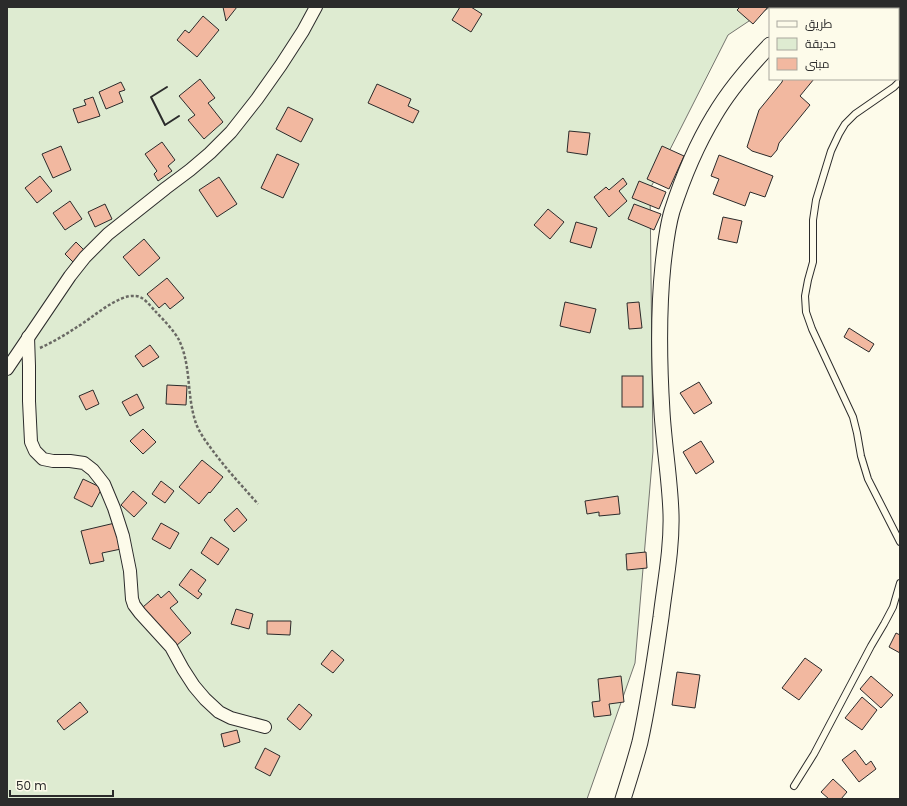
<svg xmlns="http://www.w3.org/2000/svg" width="907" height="806" font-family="Poppins,Cairo,sans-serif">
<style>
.green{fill:#deebd1;stroke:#74746e}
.building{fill:#f2b8a0;stroke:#2b2b2b}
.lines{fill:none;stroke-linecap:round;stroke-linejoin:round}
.service-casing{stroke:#2b2b2b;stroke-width:8}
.minor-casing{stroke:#2b2b2b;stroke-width:14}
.tertiary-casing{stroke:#2b2b2b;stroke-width:17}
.path{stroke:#6a6964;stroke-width:2.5;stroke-dasharray:3 2;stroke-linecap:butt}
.service{stroke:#fdfbea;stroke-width:6}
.minor{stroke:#fdfbea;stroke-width:12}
.tertiary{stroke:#fdfbea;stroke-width:15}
.wall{stroke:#2b2b2b;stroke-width:2}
</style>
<rect width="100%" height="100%" fill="#fdfbea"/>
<polygon class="green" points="7,7 770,7 728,35 650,189 653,451 635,663 587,799 7,799"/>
<g class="building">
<polygon points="223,7 237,7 226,21"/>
<polygon points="460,7 471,7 482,14 471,32 452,20"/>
<polygon points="740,7 768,7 753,24 737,10"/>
<polygon points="203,16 219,30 197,57 177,40 185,30 189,33"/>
<polygon points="200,79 215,98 208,103 223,122 204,139 188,120 195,115 179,96"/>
<polygon points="783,79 814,79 800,96 810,105 779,143 777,150 771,157 752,151 747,147 759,110 782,82"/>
<polygon points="121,82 125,90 119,92 123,102 106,109 99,92"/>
<polygon points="377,84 411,99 408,106 419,111 413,123 368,103"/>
<polygon points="93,97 100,116 78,123 73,109 86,105 84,100"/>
<polygon points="288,107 313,119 301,142 276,129"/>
<polygon points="569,131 590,133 587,155 567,152"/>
<polygon points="162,142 175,160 168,166 172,171 158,181 154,174 157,171 145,154"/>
<polygon points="61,146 71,170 53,178 42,154"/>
<polygon points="662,146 684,156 669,189 647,179"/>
<polygon points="277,154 299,164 283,198 261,188"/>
<polygon points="719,155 773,176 765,197 750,192 745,206 713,194 719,179 711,176"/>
<polygon points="40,176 52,191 37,203 25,188"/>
<polygon points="219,177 237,204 217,217 199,190"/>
<polygon points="623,178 627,184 619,191 627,201 609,217 594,197 606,187 609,190"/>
<polygon points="639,181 666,192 659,209 632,198"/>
<polygon points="70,201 82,219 65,230 53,213"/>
<polygon points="105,204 112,219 95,227 88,212"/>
<polygon points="634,204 661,214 654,230 628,219"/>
<polygon points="548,209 564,222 550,239 534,225"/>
<polygon points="723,217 742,221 737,243 718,239"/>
<polygon points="576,222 597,228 591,248 570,242"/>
<polygon points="144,239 160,258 139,276 123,257"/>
<polygon points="76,242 86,252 75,264 65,254"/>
<polygon points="167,278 184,298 170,309 165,303 159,308 147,294"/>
<polygon points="565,302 596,309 590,333 560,326"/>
<polygon points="639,302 642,328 629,329 627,303"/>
<polygon points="849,328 874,344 869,352 844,337"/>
<polygon points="150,345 159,357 143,367 135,356"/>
<rect x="622" y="376" width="21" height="31"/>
<polygon points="699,382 712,403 694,414 680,393"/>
<polygon points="167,385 187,386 186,405 166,404"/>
<polygon points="93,390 99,404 86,410 79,396"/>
<polygon points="137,394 144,408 130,416 122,402"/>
<polygon points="143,429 156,442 143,454 130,441"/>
<polygon points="701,441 714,462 696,474 683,452"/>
<polygon points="202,460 223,477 210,493 209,492 199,504 179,487"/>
<polygon points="83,479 102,488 92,507 74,498"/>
<polygon points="161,481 174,491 165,503 152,494"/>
<polygon points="133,491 147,503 134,517 121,505"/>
<polygon points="618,496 620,514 599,516 599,512 587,514 585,501"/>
<polygon points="237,508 247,520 234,532 224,520"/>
<polygon points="115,523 121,549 102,553 104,561 90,564 81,531"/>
<polygon points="161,523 179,533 170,549 152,539"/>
<polygon points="211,537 229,549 218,565 201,553"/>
<polygon points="646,552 647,568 627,570 626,554"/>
<polygon points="191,569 206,580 198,591 202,594 198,599 179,585"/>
<polygon points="169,591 178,602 170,608 191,633 176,646 143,607 158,594 161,598"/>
<polygon points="236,609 253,614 249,629 231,624"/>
<polygon points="267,621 291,621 290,635 267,634"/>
<polygon points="896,633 900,635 900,653 889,647"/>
<polygon points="332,650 344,660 333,673 321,664"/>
<polygon points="805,658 822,670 799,700 782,688"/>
<polygon points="677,672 700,675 695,708 672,705"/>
<polygon points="621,676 624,702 609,704 611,715 594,717 592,702 600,701 598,679"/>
<polygon points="871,676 893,695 881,708 860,689"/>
<polygon points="862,697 877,710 862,730 845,718"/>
<polygon points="80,702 88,712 64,730 57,721"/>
<polygon points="299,704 312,715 300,730 287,719"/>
<polygon points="237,730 240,742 224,747 221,734"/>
<polygon points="265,748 280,756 270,776 255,768"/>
<polygon points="855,750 866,765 871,761 876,769 859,782 842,760"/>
<polygon points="833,779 847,792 841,799 829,799 821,792"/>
</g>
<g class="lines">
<defs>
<g id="service">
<polyline points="900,81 894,87 855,114 845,124 839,134 831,151 816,200 813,220 813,262 808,280 805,296 806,312 812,329 853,417 857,433 861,456 868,479 900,542"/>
<polyline points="794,786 814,754 871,646 884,624 893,607 900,583"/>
</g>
<g id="minor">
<polyline points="28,337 29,366 29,401 31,442 35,451 43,459 53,461 70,461 84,463 93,470 104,484 114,508 123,536 130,571 132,599 134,605 140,613 171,647 183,669 194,686 205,699 219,712 231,718 265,727"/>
<polyline points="7,369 70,276 85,257 108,234 166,188 190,170 210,153 231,132 257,99 281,65 303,31 316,7"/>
</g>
<g id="tertiary">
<polyline points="809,9 811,7"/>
<path d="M623,799c6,-19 12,-38 17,-57 9,-41 15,-83 21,-125 4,-34 11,-68 10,-103 -1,-34 -7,-68 -9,-102 -3,-49 -4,-98 1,-147 2,-18 4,-37 9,-54 10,-31 25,-67 42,-95 15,-26 35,-49 56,-71"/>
</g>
</defs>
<use href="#service" class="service-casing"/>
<use href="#minor" class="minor-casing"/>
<use href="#tertiary" class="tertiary-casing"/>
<path class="path" d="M40,348c13,-6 25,-13 37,-21 14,-8 41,-33 58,-31 9,0 15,10 21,16 7,7 19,20 23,28 13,27 7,58 18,86 4,9 10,17 16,25 14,19 30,36 45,53"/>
<use href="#service" class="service"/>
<use href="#minor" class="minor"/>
<use href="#tertiary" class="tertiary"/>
<polyline class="wall" points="167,87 151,97 165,125 179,116"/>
</g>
<rect width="907" height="806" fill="none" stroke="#2b2b2b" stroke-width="16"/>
<rect x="769" y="8" width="130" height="72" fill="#fdfbea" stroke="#a9a89e"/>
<rect x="777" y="21" width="20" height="6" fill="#fdfbea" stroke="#a9a89e"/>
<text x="805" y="28" font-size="12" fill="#2b2b2b">طريق</text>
<rect x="777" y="38" width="20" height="12" fill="#deebd1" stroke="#a9a89e"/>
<text x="805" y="48" font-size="12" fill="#2b2b2b">حديقة</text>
<rect x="777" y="58" width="20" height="12" fill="#f2b8a0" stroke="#a9a89e"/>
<text x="805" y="68" font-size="12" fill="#2b2b2b">مبنى</text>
<path d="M10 790v6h103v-6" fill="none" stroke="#2b2b2b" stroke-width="2"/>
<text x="16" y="790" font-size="12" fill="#2b2b2b" stroke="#fdfbea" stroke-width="3" paint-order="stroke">50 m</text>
</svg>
